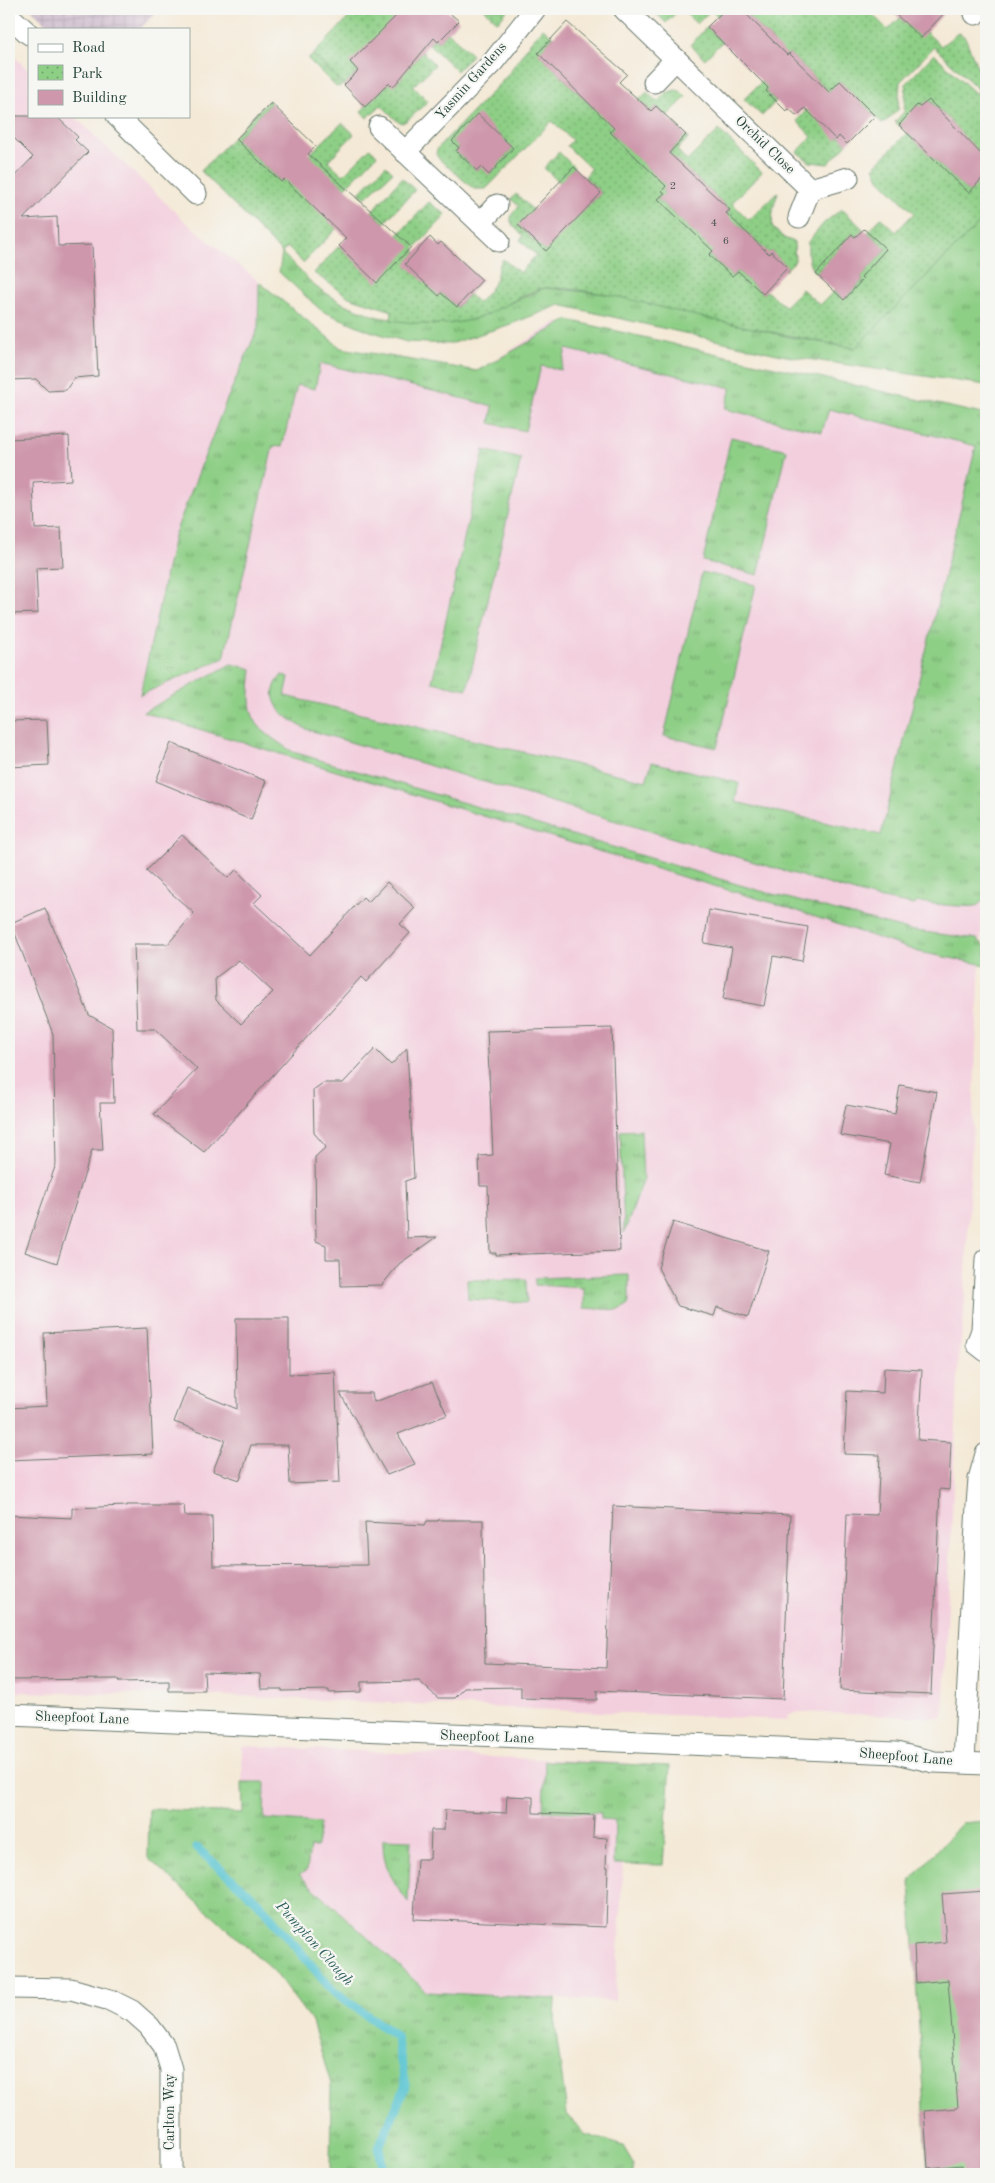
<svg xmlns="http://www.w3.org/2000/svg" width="995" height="2183" font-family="'Old Standard TT',serif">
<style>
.built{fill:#f3cfde}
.industrial{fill:url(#industrial-grid)}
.grass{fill:url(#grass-tufts);stroke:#56865d}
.park{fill:url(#park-dots);stroke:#56865d;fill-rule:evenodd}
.pitch{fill:#8ecf86;stroke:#56865d}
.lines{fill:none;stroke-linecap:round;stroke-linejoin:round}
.stream{stroke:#58c4d2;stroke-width:9}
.building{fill:#ce97ab;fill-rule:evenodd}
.minor-casing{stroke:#6a796d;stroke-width:23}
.minor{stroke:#fff;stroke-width:21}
.labels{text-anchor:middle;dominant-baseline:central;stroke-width:4.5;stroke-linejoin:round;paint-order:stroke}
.number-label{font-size:11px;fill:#4b5452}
.street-label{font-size:14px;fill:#1f3d34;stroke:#f6f6f2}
.water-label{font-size:15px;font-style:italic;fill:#2d5f5c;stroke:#f6f6f2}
</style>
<defs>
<pattern id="industrial-grid" width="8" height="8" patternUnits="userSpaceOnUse" patternTransform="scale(1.25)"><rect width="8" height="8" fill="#cfbdce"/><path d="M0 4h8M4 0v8" fill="none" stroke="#b1a3b2"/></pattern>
<pattern id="grass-tufts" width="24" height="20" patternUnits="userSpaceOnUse" patternTransform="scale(1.25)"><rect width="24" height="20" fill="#8ecf86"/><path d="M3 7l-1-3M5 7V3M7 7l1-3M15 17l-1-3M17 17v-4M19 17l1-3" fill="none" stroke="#73a96e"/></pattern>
<pattern id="park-dots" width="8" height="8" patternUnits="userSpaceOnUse" patternTransform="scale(1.25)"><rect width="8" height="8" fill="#8ecf86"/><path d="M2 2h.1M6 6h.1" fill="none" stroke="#73a96e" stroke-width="1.8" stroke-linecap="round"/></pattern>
</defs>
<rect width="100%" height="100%" fill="#f6f6f2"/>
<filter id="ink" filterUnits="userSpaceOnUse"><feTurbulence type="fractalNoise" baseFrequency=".02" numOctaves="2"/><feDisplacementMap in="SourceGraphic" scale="10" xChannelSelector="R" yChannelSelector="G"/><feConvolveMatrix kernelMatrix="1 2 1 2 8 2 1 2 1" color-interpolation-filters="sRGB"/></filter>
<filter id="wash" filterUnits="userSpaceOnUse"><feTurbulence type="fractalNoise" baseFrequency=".0096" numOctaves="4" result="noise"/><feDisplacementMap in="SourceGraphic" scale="20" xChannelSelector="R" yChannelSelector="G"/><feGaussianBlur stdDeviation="1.12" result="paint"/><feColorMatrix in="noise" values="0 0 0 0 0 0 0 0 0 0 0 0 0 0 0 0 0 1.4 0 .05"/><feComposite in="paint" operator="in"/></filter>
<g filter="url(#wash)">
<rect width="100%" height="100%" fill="#f4e9d6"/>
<g class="built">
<polygon points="9,51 29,71 29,116 74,116 188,224 341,348 477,371 557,322 986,421 986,825 964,1317 959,1353 943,1718 799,1712 789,1714 787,1720 204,1695 9,1692"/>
<polygon points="242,1746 629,1763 615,2001 427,1992 248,1828 243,1813"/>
</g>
<polygon class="industrial" points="31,9 159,9 140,29 53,29"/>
<g class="grass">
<polygon points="313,55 344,85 336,87 308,59"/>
<polygon points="986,216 986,385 786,356 560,305 511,324 450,344 407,342 370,331 322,311 279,272 282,253 316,287 344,304 378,317 433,325 488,313 544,288 610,294 790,337 855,348"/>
<path d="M259,282l82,66 136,23 91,-51 418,95v482c-2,2 -5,6 -8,8 -6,4 -50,-2 -60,-3l-4,3 -42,-8 -566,-168c-21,-11 -46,-29 -24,-54l7,2 -4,19 361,85 6,-19 87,21 -4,19 146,33 95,-389 -147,-37 -7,23 -97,-23 6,-21 -165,-39 -5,21 -20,-4 -16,65 -35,-8 3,-17 -173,-43 -5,26 -18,-4 -15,62 -9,-1 -49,212 -84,37 34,-159 51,-132 33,-76z"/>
<polygon points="731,437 787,450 758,575 703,561"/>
<polygon points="484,450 521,459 467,689 432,682"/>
<polygon points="702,572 756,585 717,748 664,736"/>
<path d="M231,664l21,5c-6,51 -1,56 41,83l464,138 151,40 69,9 9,8v18l-67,-13 -139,-47 -97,-28 -540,-165z"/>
<polygon points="641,1130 643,1181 624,1233 620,1131"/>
<polygon points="629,1275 629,1300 628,1305 619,1310 584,1308 584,1288 535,1285 535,1278"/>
<polygon points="526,1279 527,1303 468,1299 467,1280"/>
<polygon points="545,1761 670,1766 663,1865 614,1864 615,1820 601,1819 601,1813 543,1811"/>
<polygon points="242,1782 265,1782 264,1819 320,1823 317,1847 310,1847 307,1870 299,1875 427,1992 556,1999 555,2025 567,2114 584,2134 623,2146 633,2163 633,2174 330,2174 331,2084 312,2022 274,1971 148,1858 149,1809 243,1813"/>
<path d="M383,1839l28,1 -3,62c-15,-21 -26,-36 -25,-63z"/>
</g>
<g class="park">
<polygon points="357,9 409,9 400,19 419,48 435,65 413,86 428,101 408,120 402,123 397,121 381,105 367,118 361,111 389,83 393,86 403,77 400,74 350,62 358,71 344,85 313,55"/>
<polygon points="484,9 508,9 498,22"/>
<polygon points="652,9 680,9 666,23"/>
<polygon points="681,9 725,9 718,16 711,10 697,24"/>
<polygon points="741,9 786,9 794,16 798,12 794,9 872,9 870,12 888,30 900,18 926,32 941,46 958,33 965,37 978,69 986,78 986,159 976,149 946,127 951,121 929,100 921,108 917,105 911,118 901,128 895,122 904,112 906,84 934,54 976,94 979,90 934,47 900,82 898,110 883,124 839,81 814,107 836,139 839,136 847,144 828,164 810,162 797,152 812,137 797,121 825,88 789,53 774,68 750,68 775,43"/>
<polygon points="707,27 722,42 705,59 690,45"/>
<path d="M543,28l10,9 -15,16 55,55 4,-4 21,20 -8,8 42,39 34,-36 3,3 -12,12 10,11 32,-31 43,42 -30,31 17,17 29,-28 -5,17 -1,18 12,11 10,4 1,19 -10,10 -7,-6 -7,-14 -2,2 -30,-28 -30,30 23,21 6,-5 25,23 3,-3 19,15 17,-17 18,16 14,-14 10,9 19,-20 -2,-3 25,-28 -18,-17 13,-14 15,14 18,-19 -35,-34 -5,-12 33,-34 61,59 18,-18v42l-131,132c-56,-10 -111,-21 -167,-34 -46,-11 -93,-26 -142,-26 -13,0 -44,20 -58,26 -35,14 -61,11 -97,6l1,-9 -43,-14 -35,-24 25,-27 38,36 21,-47 31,-33 17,13 -32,34 25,46 2,-2 16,14 12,-13 9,9c7,-7 14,-15 18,-24 2,-8 2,-14 7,-20l17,14 16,-18 -16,-15 3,-4c-12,-12 -18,-16 -4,-30l-8,-7 5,-5 17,16 -14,16 26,25 56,-58 -16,-16 6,-8 -24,-23 5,-6 -20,-19 -66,68h-12l-35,-30 -3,-5 1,-5 69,-72 24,-34zM478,115l35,33 -24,26 -8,-7 -4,4 -21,-19zM687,170l43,40 -9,9h-41l-22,-19 7,-7 -3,-3 13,-13 3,3z"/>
<polygon points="448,32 472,55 457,71 429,44 434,39 438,42"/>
<polygon points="762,81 769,88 766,92 776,101 762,116 744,99"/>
<polygon points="675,90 680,91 686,97 667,116 656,106 651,111 639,100 647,92 657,102 666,93"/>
<polygon points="269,100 271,103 236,139 281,182 342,123 354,134 328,161 343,175 370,148 377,155 344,189 337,228 303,263 287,247 282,253 201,171"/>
<polygon points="559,152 574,167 560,183 544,168"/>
<polygon points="386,165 393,172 365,198 359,193"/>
<polygon points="402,178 415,190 384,223 372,211"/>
<path d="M842,209l21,20 -8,8 -4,-3 -10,11 3,4 -19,14 -9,11c-9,-9 -8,-20 -8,-32l16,-19z"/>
</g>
<polygon class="pitch" points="986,1821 986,2174 928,2174 910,1881 962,1823"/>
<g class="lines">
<polyline class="stream" points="197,1848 258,1902 334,1992 396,2036 406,2085 379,2147 384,2174"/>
</g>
<g id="blocks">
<g class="building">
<polygon points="403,9 445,9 459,21 438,42 434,38 393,87 389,83 365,107 344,85 358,71 350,62"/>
<polygon points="725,9 741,9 787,55 789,53 829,92 840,81 875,116 847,144 839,136 836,140 805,108 797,116 789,109 786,111 766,91 768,88 707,27"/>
<polygon points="890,9 948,9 921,38"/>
<polygon points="567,22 627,74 619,82 651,111 656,106 686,135 669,153 730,210 726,213 769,254 771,251 788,267 763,294 738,271 732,276 709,255 713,251 658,199 665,193 662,191 666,186 610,132 614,128 538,53"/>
<polygon points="929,100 986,159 986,174 969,193 899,125 917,105 920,107"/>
<polygon points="271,103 316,146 308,154 411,247 377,283 339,246 346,238 284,179 281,182 236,139"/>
<polygon points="478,114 513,148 489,175 481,167 477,171 456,151 459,148 452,141"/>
<polygon points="9,116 56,116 78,137 75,140 88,152 23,219 57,217 58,246 92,245 98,376 74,378 66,390 48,391 36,379 9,380 9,182 33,157 9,133"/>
<polygon points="574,167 601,193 546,251 518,225"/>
<polygon points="864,229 886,249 861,277 863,279 844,300 816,274 852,234 855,237"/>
<polygon points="430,237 438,245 441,242 482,280 457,307 441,293 439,296 405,264"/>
<polygon points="69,436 71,480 33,482 35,529 61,528 63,567 36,568 38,613 9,614 9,439"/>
<polygon points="47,720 49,765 9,767 9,721"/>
<polygon points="171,743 266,781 251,820 156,781"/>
<path d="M182,835l46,43 8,-8 26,25 -8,8 56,52 53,-58 5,5 19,-20 28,26 -15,16 10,9 -44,49 -5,-5 -157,175 -50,-38 43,-45 -42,-40h-18l-3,-85h34l26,-31 -48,-42zM239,960l34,32 -32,32 -25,-24 -1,-22z"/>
<polygon points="45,908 89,1015 112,1028 114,1103 100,1103 103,1150 92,1150 57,1263 25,1252 56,1164 53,1034 11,923"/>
<polygon points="709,910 808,927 802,961 773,956 764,1006 723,999 732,948 704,943"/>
<polygon points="612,1028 620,1251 496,1255 496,1253 490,1253 488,1186 480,1186 479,1156 493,1155 487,1031"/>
<polygon points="407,1048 414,1178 405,1181 407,1238 437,1237 399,1264 382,1285 341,1286 340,1259 326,1259 326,1245 316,1241 315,1157 326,1147 314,1133 313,1090 323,1083 343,1083 375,1049 391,1065"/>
<polygon points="900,1085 937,1092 920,1182 884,1175 890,1144 840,1135 846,1105 895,1114"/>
<polygon points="673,1222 769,1251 748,1317 717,1307 714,1316 678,1306 658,1268"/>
<polygon points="236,1318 289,1318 289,1374 335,1372 340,1482 290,1484 288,1445 251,1445 240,1480 213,1471 225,1440 174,1422 187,1388 237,1409"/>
<polygon points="147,1328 153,1454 9,1460 9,1408 47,1406 44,1333"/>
<polygon points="884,1368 922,1370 918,1440 951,1442 949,1490 940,1489 931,1694 840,1690 847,1514 877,1515 880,1455 844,1454 847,1391 883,1393"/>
<polygon points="432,1382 447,1415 398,1434 415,1464 387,1475 340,1393 372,1393 374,1402"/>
<polygon points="127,1505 184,1505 185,1516 212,1516 213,1566 367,1565 365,1522 425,1525 427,1521 438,1521 438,1520 483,1520 485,1663 606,1668 613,1506 790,1515 783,1699 597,1691 597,1700 521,1698 521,1687 465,1688 455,1698 438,1698 419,1681 361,1682 361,1692 329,1693 329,1690 282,1691 282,1689 261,1689 260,1674 204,1672 205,1691 169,1691 169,1681 119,1682 118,1679 9,1680 9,1515 72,1518 72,1508 127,1506"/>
<polygon points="507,1796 533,1797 533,1813 594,1815 593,1837 607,1838 606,1867 608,1867 606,1927 414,1919 417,1859 430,1859 431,1830 444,1830 445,1810 506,1813"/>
<polygon points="986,1891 986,2174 963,2174 962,2165 928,2168 924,2111 958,2108 948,1980 916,1983 914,1945 946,1942 942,1894"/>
</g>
</g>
</g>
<g filter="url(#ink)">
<use href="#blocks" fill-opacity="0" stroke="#6a796d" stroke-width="1"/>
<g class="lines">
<defs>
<g id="minor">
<polyline points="624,9 810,189"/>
<polyline points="975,14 978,9"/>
<polyline points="9,16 29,34"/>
<polyline points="654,82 676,59"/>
<polyline points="117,116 196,194"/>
<polyline points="379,127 499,241"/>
<polyline points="405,152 493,62 535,9"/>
<polyline points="799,217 810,189 848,178"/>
<polyline points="480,223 497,205"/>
<polyline points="986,1259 982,1330 977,1344 986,1351"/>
<polyline points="9,1715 896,1753 934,1762 986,1764"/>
<polyline points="964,1762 977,1505 979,1479 986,1454"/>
<polyline points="9,1988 71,1989 110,2000 132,2011 149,2026 164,2046 171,2069 171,2174"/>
</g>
</defs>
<use href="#minor" class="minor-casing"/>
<use href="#minor" class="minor"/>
</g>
</g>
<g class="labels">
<g class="number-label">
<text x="673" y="186">2</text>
<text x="714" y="223">4</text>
<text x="726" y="241">6</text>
</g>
<g class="street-label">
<text transform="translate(471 81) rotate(-48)">Yasmin Gardens</text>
<text transform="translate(765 145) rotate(44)">Orchid Close</text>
<text transform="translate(82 1718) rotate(2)">Sheepfoot Lane</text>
<text transform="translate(487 1737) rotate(2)">Sheepfoot Lane</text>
<text transform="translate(906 1757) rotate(5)">Sheepfoot Lane</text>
<text transform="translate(170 2112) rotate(-90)">Carlton Way</text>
</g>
<g class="water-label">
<text transform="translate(314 1944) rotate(48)">Pumpton Clough</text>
</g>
</g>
<rect width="995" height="2183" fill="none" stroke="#f6f6f2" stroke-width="30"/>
<rect x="28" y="28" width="162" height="90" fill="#f6f6f2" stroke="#a0aca6"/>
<rect x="38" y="44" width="25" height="8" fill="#ffffff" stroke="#a0aca6"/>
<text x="72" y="52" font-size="15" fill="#1f3d34">Road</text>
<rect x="38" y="65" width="25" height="15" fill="url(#park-dots)" stroke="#a0aca6"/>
<text x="72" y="78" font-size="15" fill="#1f3d34">Park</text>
<rect x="38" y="90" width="25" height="15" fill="#ce97ab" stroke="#a0aca6"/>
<text x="72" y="102" font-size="15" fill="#1f3d34">Building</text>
</svg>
